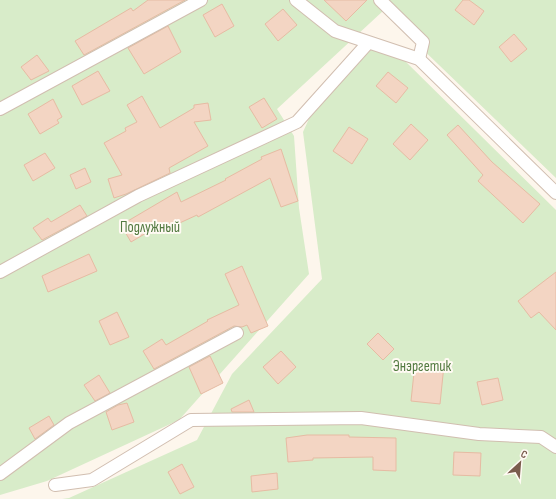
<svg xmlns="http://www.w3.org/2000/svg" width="556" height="499" font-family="'Sofia Sans Condensed',sans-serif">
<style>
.green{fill:#d8ecc9}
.building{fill:#f3d5c3;stroke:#e6bba3}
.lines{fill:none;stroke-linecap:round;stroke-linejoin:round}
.service-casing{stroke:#d1beb0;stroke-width:14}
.service{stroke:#fff;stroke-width:12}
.labels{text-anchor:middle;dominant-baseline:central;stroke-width:4;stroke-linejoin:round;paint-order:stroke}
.park-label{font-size:15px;fill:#537a41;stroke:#fffaf3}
</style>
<rect width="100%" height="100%" fill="#fdf6ec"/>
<g class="green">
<polygon points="0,0 556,0 556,178 383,11 277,109 294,136 299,208 309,274 179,420 47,481 0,495"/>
<polygon points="372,49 405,61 556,210 556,499 62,499 69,498 197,440 232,374 322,279 303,132 312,112"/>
</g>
<g class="building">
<polygon points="148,0 185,0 84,55 75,41 131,8 133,11"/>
<polygon points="324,0 367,0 346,21"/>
<polygon points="463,0 469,0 484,11 474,25 455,10"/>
<polygon points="222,4 234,26 215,37 203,15"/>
<polygon points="283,9 297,25 278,41 265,24"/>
<polygon points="168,26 181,52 144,74 128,48"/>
<polygon points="514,34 527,49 511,62 499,47"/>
<polygon points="37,55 49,71 31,80 21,67"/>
<polygon points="98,71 110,91 82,105 72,86"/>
<polygon points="388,72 408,88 396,103 376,86"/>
<polygon points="142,96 160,128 194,108 194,105 208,103 211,120 194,122 208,146 169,168 170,173 126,194 114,198 108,179 122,175 104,143 126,131 125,128 137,122 127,105"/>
<polygon points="264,98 277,119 262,128 249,107"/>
<polygon points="53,99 62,117 57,120 59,123 40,134 28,114"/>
<polygon points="411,124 428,140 410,160 393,144"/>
<polygon points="458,125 492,162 540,204 523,223 478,181 483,175 447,135"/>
<polygon points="349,127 368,139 352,164 333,151"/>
<polygon points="281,149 298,201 281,207 270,178 198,217 197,215 160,232 158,226 131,242 121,225 177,192 181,202 226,180 225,179 262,159 261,157"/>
<polygon points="45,153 55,168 33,181 24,165"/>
<polygon points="85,168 91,182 76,189 70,175"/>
<polygon points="80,205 87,216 42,240 33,228 48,218 51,222"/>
<polygon points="89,254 97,271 48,292 42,276"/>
<polygon points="242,266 268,326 251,333 247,325 242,327 234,326 154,369 143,351 162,339 166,345 208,321 207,320 239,305 225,274"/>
<polygon points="556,272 556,330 539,312 531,318 518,301"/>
<polygon points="117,312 129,337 110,345 99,321"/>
<polygon points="378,333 394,349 383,360 367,344"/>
<polygon points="281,351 296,367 278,384 263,367"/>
<polygon points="210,356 223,383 201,394 189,367"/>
<polygon points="415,363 444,365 440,404 411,401"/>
<polygon points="99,375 110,393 95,401 84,385"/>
<polygon points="498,378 503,400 482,405 477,382"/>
<polygon points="249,400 254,412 232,412 231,409"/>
<polygon points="127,403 134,422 112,430 106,412 118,405"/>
<polygon points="49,416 54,425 35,439 29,428"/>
<polygon points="307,435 349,435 349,437 396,438 396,471 373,470 373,457 313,458 313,460 288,462 286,438"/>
<polygon points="454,452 481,453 480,476 453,475"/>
<polygon points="182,464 194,487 180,494 168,472"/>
<polygon points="277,473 278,489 252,492 251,476"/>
</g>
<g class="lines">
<defs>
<g id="service">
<polyline points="296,0 335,31 419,59 556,193"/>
<polyline points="380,0 423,42 419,59"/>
<polyline points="0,109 201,0"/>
<polyline points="0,272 138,196 297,122 368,43"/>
<polyline points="0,474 69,423 237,333"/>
<polyline points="55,485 92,480 191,420 361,418 479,434 541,437 556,447"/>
</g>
</defs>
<use href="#service" class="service-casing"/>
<use href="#service" class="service"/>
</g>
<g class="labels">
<g class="park-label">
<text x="150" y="227">Подлужный</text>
<text x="422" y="366">Энэргетик</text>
</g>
</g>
<g transform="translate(520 463) rotate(26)" stroke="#fffaf3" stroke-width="3" paint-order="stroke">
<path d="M0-3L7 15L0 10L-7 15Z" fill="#7a5c4d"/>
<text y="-6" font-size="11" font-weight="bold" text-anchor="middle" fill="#7a5c4d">С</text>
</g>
</svg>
